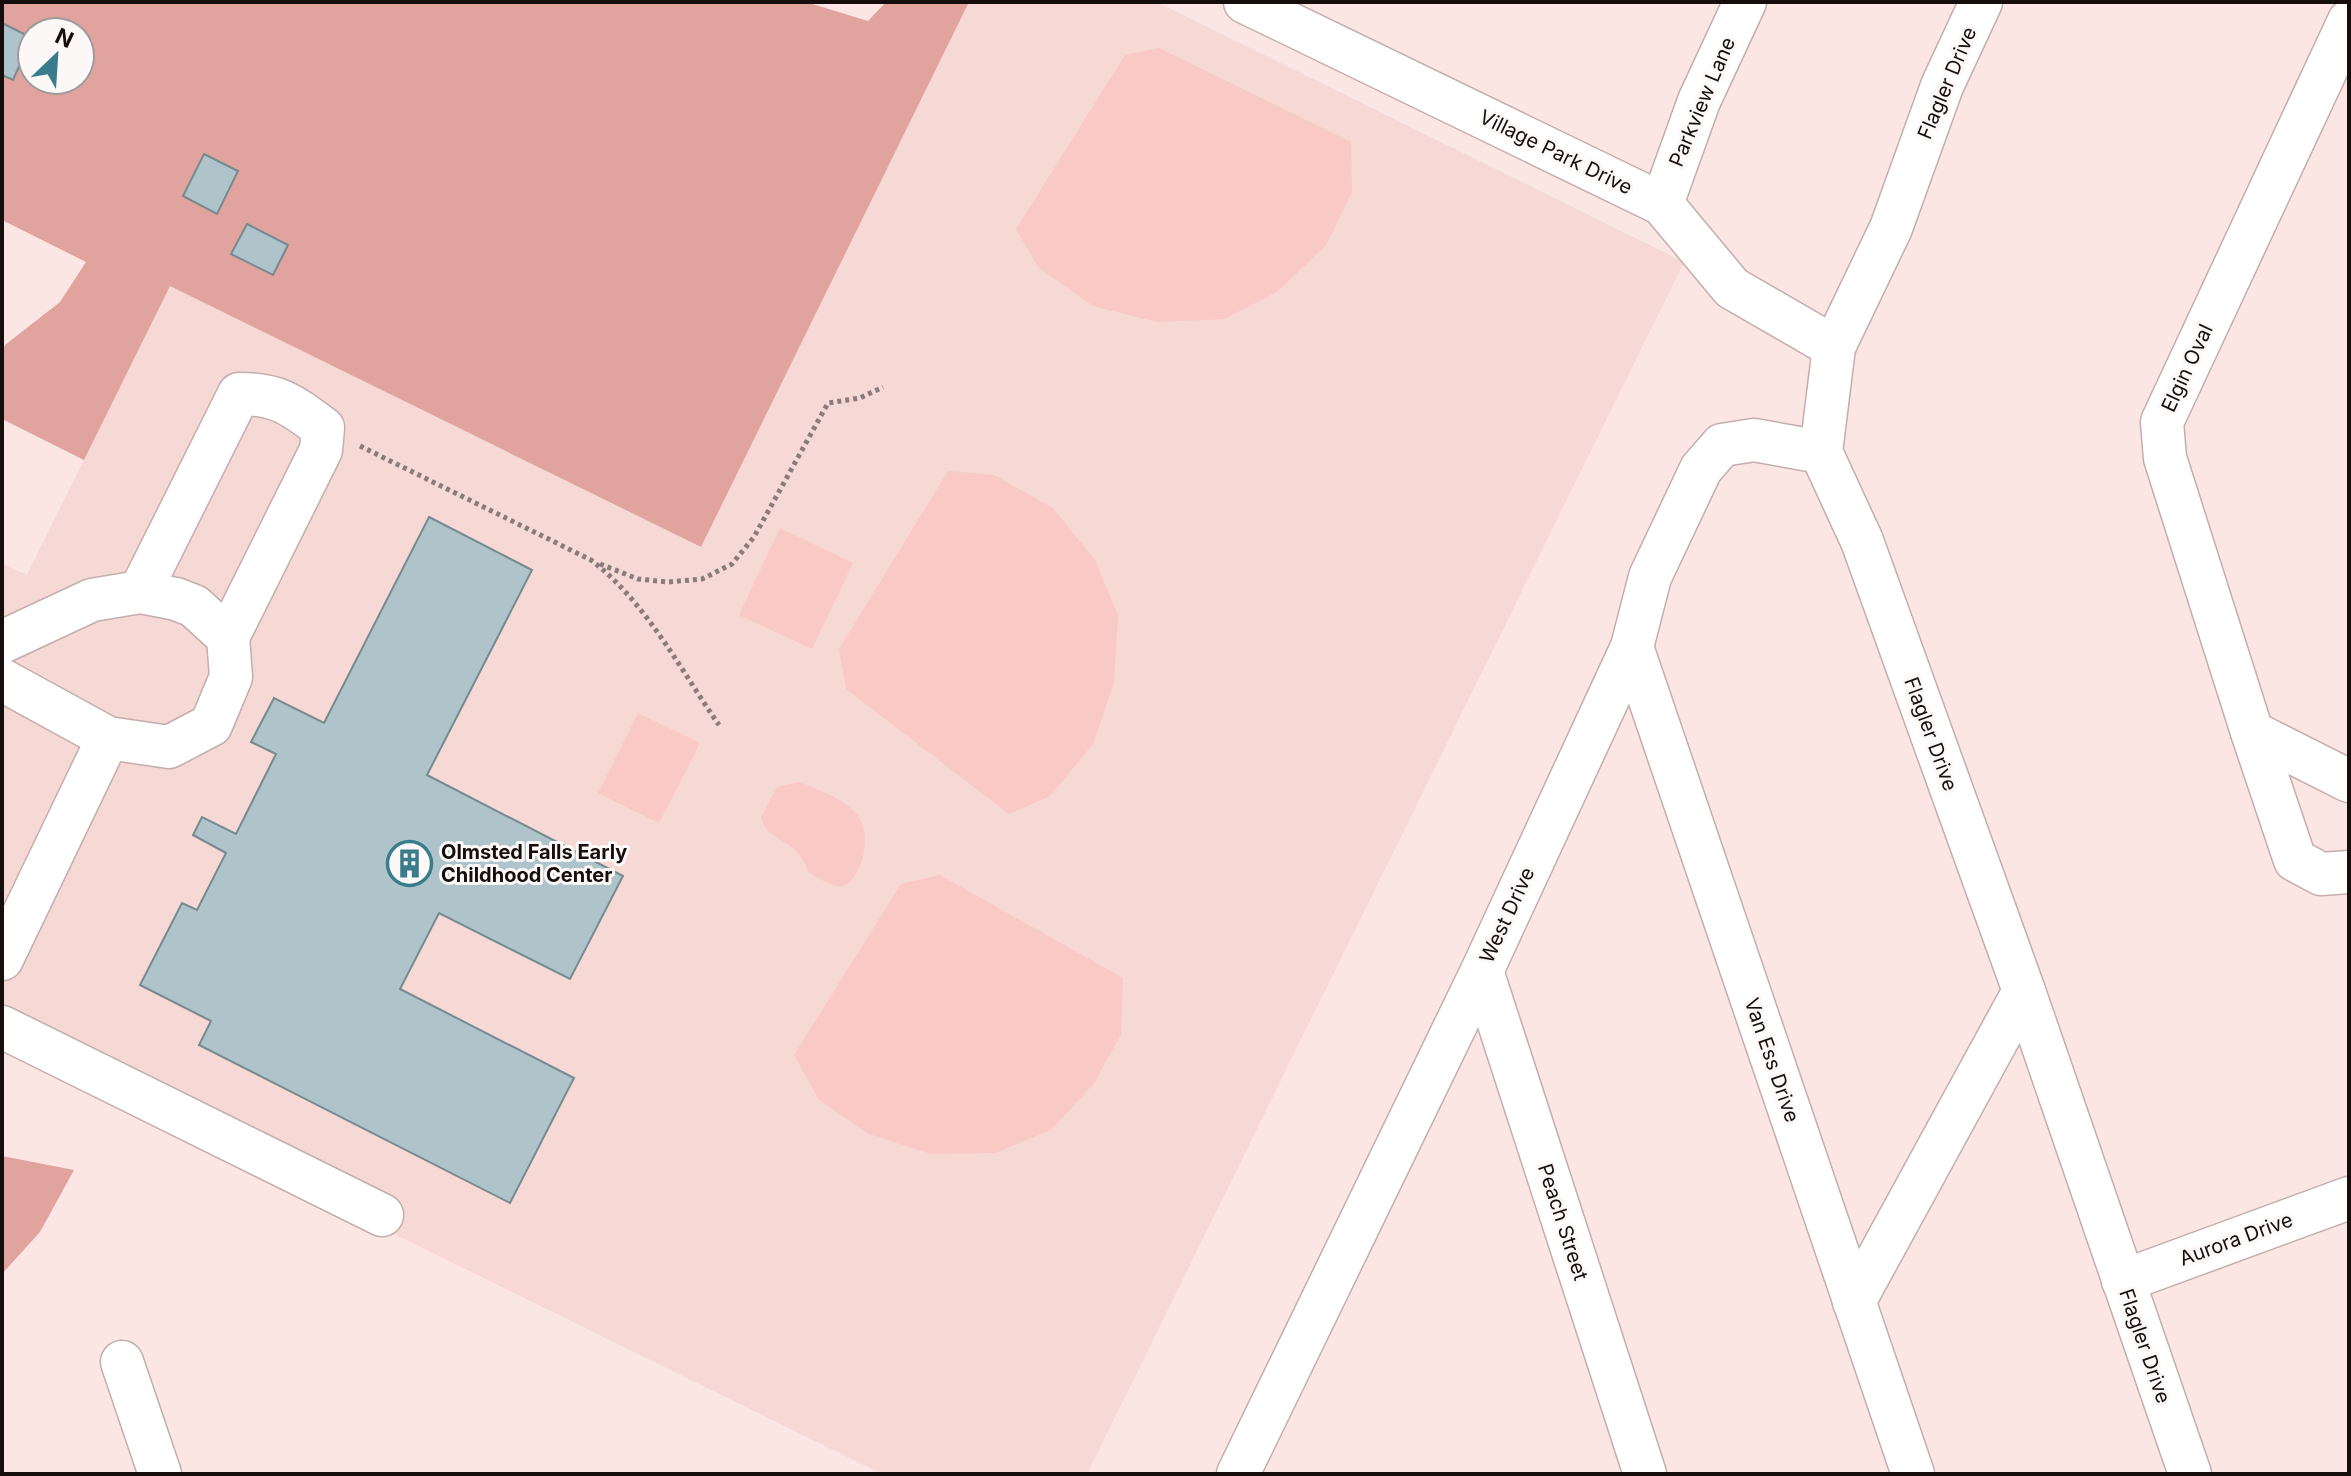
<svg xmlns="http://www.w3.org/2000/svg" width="2351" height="1476" font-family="Inter,sans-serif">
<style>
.built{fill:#f6d8d5}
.green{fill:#f9c9c5}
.forest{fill:#e1a39e;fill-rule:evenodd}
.building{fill:#afc4ca;stroke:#768a8f;stroke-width:2}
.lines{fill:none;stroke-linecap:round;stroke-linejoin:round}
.minor-casing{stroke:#c3aeac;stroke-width:45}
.path{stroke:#8b7c7b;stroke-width:5;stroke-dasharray:4 4;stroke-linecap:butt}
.minor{stroke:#fff;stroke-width:42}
.labels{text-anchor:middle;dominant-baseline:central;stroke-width:6;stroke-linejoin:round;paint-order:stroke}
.street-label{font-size:20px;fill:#150e0d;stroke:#fdf8f8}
.poi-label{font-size:20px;font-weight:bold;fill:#150e0d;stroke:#fdf8f8;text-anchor:start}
</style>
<rect width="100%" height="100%" fill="#fce6e4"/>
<polygon class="built" points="969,2 1157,2 1684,262 1087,1474 882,1474 2,1041 2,563 27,575 170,285 701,547"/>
<g class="green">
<polygon points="1159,48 1351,142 1352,192 1326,245 1277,292 1224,319 1157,322 1093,306 1038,267 1016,229 1125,55"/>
<polygon points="948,471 994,475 1053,508 1095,560 1118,615 1114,683 1093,744 1050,796 1009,814 846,689 839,649"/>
<polygon points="780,528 853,563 812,649 739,615"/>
<polygon points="638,713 700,743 659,823 598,793"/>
<path d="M800,782c15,6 37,15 50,25 19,16 18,42 8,63 -4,7 -7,15 -17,16 -11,1 -23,-9 -33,-14 -11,-36 -41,-28 -47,-55l16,-30z"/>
<polygon points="940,875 1123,978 1121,1034 1095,1082 1052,1129 996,1153 931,1154 869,1134 819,1100 794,1055 901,884"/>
</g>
<g class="forest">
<path d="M2,2h804l62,19 18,-19h83l-268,545 -531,-261 -86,174 -82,-41v-67l3,-7 55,-43 26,-40 -84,-42zM32,32h48v48h-48z"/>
<polygon points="2,1156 74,1170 40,1232 2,1274"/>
</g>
<g class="building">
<polygon points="2,23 32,38 13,80 2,75"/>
<polygon points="204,154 238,171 217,214 183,196"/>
<polygon points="247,224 288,245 273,275 231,254"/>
<polygon points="429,517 532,570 427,775 623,876 570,979 439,913 400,989 574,1078 510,1203 199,1045 211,1021 140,985 182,903 197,910 226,853 193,835 202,817 236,834 276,754 251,742 274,698 324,723"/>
</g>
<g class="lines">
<defs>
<g id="minor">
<polyline points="1245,2 1662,204 1732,288 1834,347"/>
<polyline points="1981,2 1942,86 1891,228 1834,347 1821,452 1862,541 2024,991 2190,1474"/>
<polyline points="2349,21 2162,422 2165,458 2252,732 2349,781"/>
<polyline points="1662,204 1699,101 1745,2"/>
<path d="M140,592l99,-198c40,0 53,11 84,34l-2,22 -93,187"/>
<polyline points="2,642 92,600 140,592 176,599 194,606 228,637 231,677 211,725 169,747 108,738 2,680"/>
<polyline points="1632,647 1913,1474"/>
<polyline points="2252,732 2295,860 2321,874 2349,872"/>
<polyline points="2,959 108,738"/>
<polyline points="1482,971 1645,1474"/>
<polyline points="2,1027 382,1215"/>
<polyline points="2123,1281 2349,1198"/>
<polyline points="1854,1302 2024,991"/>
<polyline points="122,1362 160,1474"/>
<polyline points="1238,1474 1482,971 1632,647 1650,577 1701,469 1722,445 1754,440 1821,452"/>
</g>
</defs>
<use href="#minor" class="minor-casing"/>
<g class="path">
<path d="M360,446l231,114c55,42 89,109 128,165"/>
<polyline points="600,564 638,579 668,582 702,579 732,564 754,537 828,403 860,398 883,387"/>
</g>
<use href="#minor" class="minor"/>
</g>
<defs>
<symbol id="building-ring" viewBox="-11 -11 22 22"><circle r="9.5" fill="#fdf8f8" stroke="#397d8c" stroke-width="1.5"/><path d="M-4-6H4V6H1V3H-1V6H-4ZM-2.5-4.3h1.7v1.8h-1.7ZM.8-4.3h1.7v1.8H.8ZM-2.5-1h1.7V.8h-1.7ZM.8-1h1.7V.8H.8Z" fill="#397d8c"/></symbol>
</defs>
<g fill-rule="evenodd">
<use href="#building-ring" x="384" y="838" width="51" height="51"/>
</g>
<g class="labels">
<g class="street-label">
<text transform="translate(1947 83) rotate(-67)">Flagler Drive</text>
<text transform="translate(1702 102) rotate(-67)">Parkview Lane</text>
<text transform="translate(1556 152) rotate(26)">Village Park Drive</text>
<text transform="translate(2187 368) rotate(-65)">Elgin Oval</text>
<text transform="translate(1931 734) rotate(70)">Flagler Drive</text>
<text transform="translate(1507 915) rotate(-65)">West Drive</text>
<text transform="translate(1772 1060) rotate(71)">Van Ess Drive</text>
<text transform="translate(1563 1222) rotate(72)">Peach Street</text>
<text transform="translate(2236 1239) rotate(-20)">Aurora Drive</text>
<text transform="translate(2145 1346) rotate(71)">Flagler Drive</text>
</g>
<g class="poi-label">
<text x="441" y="852">Olmsted Falls Early<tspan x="441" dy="23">Childhood Center</tspan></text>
</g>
</g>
<rect width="2351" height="1476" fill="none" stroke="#150e0d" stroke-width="8"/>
<g transform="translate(56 56) rotate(25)"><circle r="38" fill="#fdf8f8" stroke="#a09a9a" stroke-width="2"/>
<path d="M0-6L14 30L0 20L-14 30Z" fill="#397d8c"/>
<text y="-12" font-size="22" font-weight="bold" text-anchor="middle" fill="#150e0d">N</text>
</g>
</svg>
